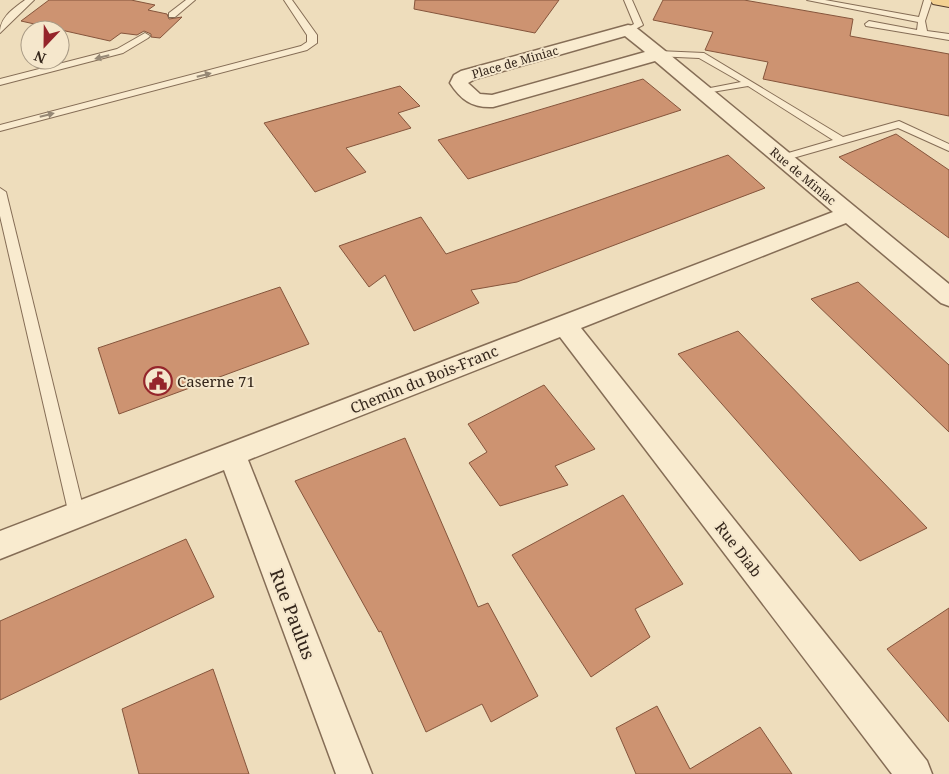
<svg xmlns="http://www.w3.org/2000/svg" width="949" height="774" font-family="'Noto Serif',serif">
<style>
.building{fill:#cd9371;stroke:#85553c}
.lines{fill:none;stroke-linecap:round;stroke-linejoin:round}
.service-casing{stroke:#856d56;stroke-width:2}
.minor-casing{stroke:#856d56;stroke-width:3}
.primary-casing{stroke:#533b2b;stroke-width:2}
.service{fill:#f9ebcf;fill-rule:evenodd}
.minor{fill:#f9ebcf;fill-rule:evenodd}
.primary{fill:#f3d192;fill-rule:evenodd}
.oneway{fill:#968875}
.labels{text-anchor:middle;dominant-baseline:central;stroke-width:4;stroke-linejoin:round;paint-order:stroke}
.far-street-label{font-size:12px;fill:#34261b;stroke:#f5e7cc}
.street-label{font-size:15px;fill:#34261b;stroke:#f5e7cc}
.poi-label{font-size:15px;fill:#34261b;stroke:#f5e7cc;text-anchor:start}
.near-street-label{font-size:18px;fill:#34261b;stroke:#f5e7cc}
</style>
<rect width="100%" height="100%" fill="#eeddbc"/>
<g class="building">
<polygon points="49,0 131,0 155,5 148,10 167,14 169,19 182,17 160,38 151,37 151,34 144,31 137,35 121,33 110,41 21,21"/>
<polygon points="415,0 559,0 535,33 414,9"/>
<polygon points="663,0 744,0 853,19 850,36 949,54 949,116 763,79 768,62 705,50 713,32 653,20"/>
<polygon points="643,79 681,110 468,179 438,140"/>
<polygon points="400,86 420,106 398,113 411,128 346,148 366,172 315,192 264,123"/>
<polygon points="896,134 949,170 949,238 839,157"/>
<polygon points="728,155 765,188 517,282 471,290 479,303 414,331 385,275 369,287 339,246 421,217 446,254"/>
<polygon points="858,282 949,365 949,432 811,299"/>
<polygon points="280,287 309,344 119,414 98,348"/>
<polygon points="738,331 927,528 860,561 678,354"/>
<polygon points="544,385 595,449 555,466 568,485 500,506 469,463 487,452 468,424"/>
<polygon points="405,438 478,607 488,603 538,696 491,722 482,704 426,732 381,631 379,632 295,481"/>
<polygon points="623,495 683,584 635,609 650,637 591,677 512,555"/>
<polygon points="186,539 214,597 0,700 0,621"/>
<polygon points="949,608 949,722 887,649"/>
<polygon points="213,669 249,774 139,774 122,709"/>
<polygon points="657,706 690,769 760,727 792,774 636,774 616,728"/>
</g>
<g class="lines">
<defs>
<g id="service">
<path d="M25,0h9l-34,33c0,-16 13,-24 25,-33z"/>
<polygon points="186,0 195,0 175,17 169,17 169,13"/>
<polygon points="284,0 292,0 317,35 317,43 307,50 0,131 0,125 301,46 307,42 307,35"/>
<polygon points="624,0 632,0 643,25 628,33 623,30 634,24"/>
<polygon points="807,0 825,0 919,17 924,0 932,0 925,21 927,31 949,34 949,40 866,26 865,24 869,21 917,30 918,22"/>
<polygon points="145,33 150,36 148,38 123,53 0,85 0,79 117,49"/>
<polygon points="658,51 704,53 843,137 899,121 949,144 949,151 898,128 786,160 778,160 778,156 833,140 748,86 700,94 700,90 741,82 699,58 655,56 653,54"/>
<polygon points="0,188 6,192 85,515 82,520 77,522 72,520 69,515 0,216"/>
</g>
<path id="minor" d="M628,25l6,1 30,24 285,234v22l-8,-3 -95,-80 -265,105 346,433 5,13h-40l-332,-437 -312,123 124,314h-36l-112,-304 -224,89v-28l833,-319 -178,-151 -162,46c-21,1 -32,-7 -43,-24l4,-8 7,-4zM625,36l20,16 -153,43 -12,-1 -12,-11 7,-4z"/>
<polygon id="primary" points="930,0 949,0 949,7 933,4"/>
</defs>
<use href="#service" class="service-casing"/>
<use href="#minor" class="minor-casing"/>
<use href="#primary" class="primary-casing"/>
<use href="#service" class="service"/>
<use href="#minor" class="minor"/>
<use href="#primary" class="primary"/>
</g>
<defs><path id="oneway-solid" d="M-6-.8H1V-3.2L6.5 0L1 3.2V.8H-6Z" transform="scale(1.25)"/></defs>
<g class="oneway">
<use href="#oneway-solid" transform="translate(102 57) rotate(166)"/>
<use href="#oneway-solid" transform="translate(204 75) rotate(-14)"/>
<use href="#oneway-solid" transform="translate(47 115) rotate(-14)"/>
</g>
<defs>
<symbol id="civic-ring" viewBox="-11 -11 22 22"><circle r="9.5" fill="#f5e7cc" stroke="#95252b" stroke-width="1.5"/><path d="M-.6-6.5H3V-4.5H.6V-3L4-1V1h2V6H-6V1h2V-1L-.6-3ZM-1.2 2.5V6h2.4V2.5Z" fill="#95252b"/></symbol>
</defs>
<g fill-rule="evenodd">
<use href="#civic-ring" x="142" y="365" width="32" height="32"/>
</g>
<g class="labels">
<g class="far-street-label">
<text transform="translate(515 62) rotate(-16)">Place de Miniac</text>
<text transform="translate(803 176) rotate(40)">Rue de Miniac</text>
</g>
<g class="street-label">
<text transform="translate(424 379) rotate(-22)">Chemin du Bois-Franc</text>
<text transform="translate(739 549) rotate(52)">Rue Diab</text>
</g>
<g class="poi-label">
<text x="177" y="381">Caserne 71</text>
</g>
<g class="near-street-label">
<text transform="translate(293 614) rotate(69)">Rue Paulus</text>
</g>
</g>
<g transform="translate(45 45) rotate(202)"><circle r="24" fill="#f5e7cc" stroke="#a89a85"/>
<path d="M0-4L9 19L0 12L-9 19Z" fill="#95252b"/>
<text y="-8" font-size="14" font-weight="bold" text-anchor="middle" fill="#34261b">N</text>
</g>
</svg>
